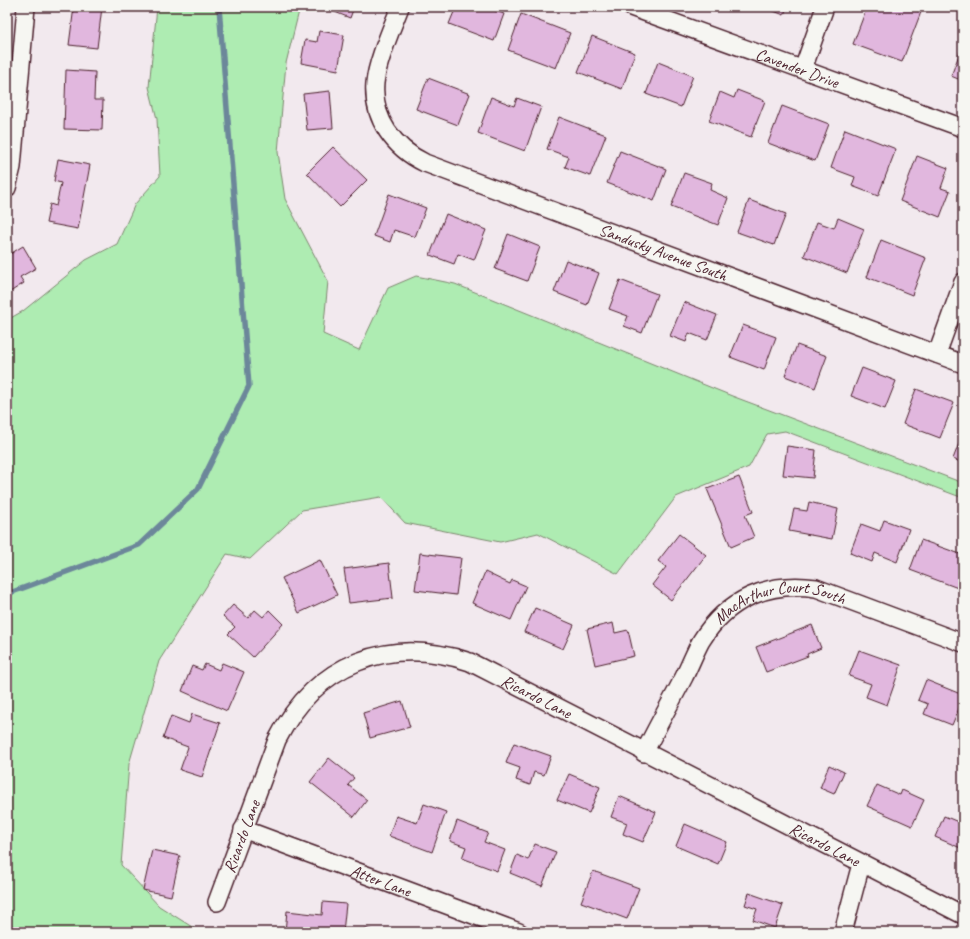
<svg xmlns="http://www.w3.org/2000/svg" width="970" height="939" font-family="Caveat,sans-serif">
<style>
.green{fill:#aeecb2;stroke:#7c866e}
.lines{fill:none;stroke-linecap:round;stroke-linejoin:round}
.stream{stroke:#6c879a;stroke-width:5.5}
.building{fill:#e1b7de;stroke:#4a1f2b}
.street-casing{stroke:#4a1f2b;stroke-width:20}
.street{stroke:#f6f6f2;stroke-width:17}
.labels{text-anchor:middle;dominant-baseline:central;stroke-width:3;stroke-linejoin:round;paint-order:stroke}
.street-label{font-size:17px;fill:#4a1f2b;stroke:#f6f6f2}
</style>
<rect width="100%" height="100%" fill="#f2e9ee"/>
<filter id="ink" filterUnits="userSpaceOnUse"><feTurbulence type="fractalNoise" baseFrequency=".025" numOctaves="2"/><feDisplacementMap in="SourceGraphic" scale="8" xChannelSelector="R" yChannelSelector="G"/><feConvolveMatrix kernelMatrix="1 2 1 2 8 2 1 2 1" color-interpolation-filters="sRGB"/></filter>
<g filter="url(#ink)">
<polygon class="green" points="157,7 300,7 286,63 278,152 285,199 328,281 323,334 359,350 388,288 416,276 455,284 732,396 963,483 963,498 785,431 767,434 749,467 676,497 618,574 538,533 500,542 405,523 381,497 302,510 250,559 227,554 159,661 129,764 121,865 159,906 200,932 7,932 7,320 23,311 86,260 117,244 135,204 160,176 157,119 149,87"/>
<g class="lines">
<g class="stream">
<polyline points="7,594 139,545 198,489 249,386 219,7"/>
<polyline points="7,923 14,932"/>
</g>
</g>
<g class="building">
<polygon points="74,7 102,7 97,48 69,45"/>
<polygon points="322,7 354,7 350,18"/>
<polygon points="456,7 484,7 504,14 494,41 449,24"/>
<polygon points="763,7 787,7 784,15"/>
<polygon points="867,7 908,7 921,12 902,62 853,44"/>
<polygon points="521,14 570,33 556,68 508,50"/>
<polygon points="319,31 344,35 338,70 301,63 305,40 317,42"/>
<polygon points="592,36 635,53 622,89 578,72"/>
<polygon points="963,44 963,81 951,76"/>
<polygon points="658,62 693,76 681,107 646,94"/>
<polygon points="66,70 95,72 94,100 103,100 102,130 64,129"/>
<polygon points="428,78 470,94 458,125 416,109"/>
<polygon points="737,90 765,101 751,137 709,121 720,92 734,98"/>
<polygon points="330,91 333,128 307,130 303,94"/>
<polygon points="491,97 514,106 517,98 541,107 525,151 478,133"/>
<polygon points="782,106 829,124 815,161 768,143"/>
<polygon points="559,117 606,135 590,176 565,167 569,157 547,149"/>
<polygon points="845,129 896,149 878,196 852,186 855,177 831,168"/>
<polygon points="333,147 367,180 340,207 307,173"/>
<polygon points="620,151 666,169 654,201 607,183"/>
<polygon points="917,156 948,168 941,188 950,191 940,217 900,201"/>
<polygon points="58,159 90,165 78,229 46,223 50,204 56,206 61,183 54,181"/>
<polygon points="684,173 712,183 710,190 728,198 718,225 671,207"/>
<polygon points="389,194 426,208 415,237 394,230 390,242 374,236"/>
<polygon points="749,200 786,214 774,245 737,232"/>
<polygon points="446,214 486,230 474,260 458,254 454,264 430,255"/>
<polygon points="838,218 864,229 847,273 804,256 817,222 834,228"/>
<polygon points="508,234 540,247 527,281 495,269"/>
<polygon points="881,240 926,258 912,295 867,277"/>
<polygon points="23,246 36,268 20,277 24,283 7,294 7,256"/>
<polygon points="566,260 599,273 587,305 554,292"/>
<polygon points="620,280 657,294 642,333 624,326 628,316 609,309"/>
<polygon points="684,302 717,315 707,340 689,333 686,342 670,336"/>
<polygon points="743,325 776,337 764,370 730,357"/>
<polygon points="797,345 827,356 815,388 785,376"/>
<polygon points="862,368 896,381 885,409 851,396"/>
<polygon points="916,389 954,403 940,438 903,424"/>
<polygon points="963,433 963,463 953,459"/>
<polygon points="787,446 816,450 813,478 783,475"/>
<polygon points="739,477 753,512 745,515 754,537 731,547 707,489"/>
<polygon points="809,502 838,509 832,539 789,531 794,509 807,511"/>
<polygon points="884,520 909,529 897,562 875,553 872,562 850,553 861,524 880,531"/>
<polygon points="679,534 706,555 671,600 652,585 666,567 658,561"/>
<polygon points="921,540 963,555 963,573 958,588 910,570"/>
<polygon points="420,553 461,558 456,595 415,590"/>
<polygon points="320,560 337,595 299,613 282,578"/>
<polygon points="389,563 393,598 349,603 344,569"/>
<polygon points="485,572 510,584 512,580 526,586 511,620 472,603"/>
<polygon points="233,605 248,618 255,610 263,617 269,610 283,624 253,657 228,634 235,627 223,616"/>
<polygon points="535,608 574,625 563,649 524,632"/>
<polygon points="613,623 615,633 628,630 634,656 595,665 587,629"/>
<polygon points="812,625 821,648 807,654 808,656 766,672 756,647"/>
<polygon points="859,650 901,665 887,705 866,697 871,684 849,676"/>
<polygon points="222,663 244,672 227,711 182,691 192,666 202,670 205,664 219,670"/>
<polygon points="926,680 963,695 963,699 952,725 924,714 928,704 918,700"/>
<polygon points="402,701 410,727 370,738 363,713"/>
<polygon points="192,714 220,723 202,777 180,770 188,747 163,738 171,716 189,723"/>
<polygon points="514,743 551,756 544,775 534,772 530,785 516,780 520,768 506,763"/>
<polygon points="329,758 354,778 348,785 367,800 354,817 310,782"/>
<polygon points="829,765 844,772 834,794 820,788"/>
<polygon points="569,774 600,787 589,813 557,800"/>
<polygon points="877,785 900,795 902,790 924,800 912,826 867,806"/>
<polygon points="619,796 656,812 643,842 623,834 627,823 611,817"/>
<polygon points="424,804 446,812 432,852 389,836 396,816 417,823"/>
<polygon points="944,816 963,824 963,849 935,837"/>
<polygon points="457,821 488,833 484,842 505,850 497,871 462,858 466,847 450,841"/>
<polygon points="685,824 727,842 718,864 676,846"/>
<polygon points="535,844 556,852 542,886 510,873 517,855 528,860"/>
<polygon points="152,850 180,856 171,896 143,890"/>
<polygon points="593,871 639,888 627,919 581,902"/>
<polygon points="749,893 783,905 775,928 753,920 757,909 745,905"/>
<polygon points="323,902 346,904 343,932 285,932 287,911 322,915"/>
<polygon points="365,928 376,932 364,932"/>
</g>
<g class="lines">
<defs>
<g id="street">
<path id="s1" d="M400,7c-8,21 -23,54 -25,76 -3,36 19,65 50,80l538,201"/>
<path id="s2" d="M631,7l332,121"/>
<polyline points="803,69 825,7"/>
<polyline points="7,188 12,167 26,7"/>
<polyline points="937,354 963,282"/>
<path id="s3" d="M644,753c13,-26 27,-51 40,-76 6,-12 11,-25 17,-36 26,-42 67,-60 115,-53l147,55"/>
<path id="s4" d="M243,829l276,103"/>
<path id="s5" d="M217,902l60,-162c39,-77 111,-105 193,-78l493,253"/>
<polyline points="843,932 861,864"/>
</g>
</defs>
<use href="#street" class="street-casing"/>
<use href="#street" class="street"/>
</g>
</g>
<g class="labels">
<g class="street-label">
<text stroke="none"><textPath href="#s2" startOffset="177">Cavender Drive</textPath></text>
<text stroke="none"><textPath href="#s1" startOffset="435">Sandusky Avenue South</textPath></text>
<text stroke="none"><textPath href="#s3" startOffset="221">MacArthur Court South</textPath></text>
<text stroke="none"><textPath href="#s5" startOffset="477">Ricardo Lane</textPath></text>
<text stroke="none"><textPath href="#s5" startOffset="70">Ricardo Lane</textPath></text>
<text stroke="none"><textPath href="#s5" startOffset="801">Ricardo Lane</textPath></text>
<text stroke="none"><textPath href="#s4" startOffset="147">Atter Lane</textPath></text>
</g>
</g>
<rect width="970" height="939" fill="none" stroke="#f6f6f2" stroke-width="24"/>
<rect x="12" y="12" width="946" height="915" fill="none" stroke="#4a1f2b" stroke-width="1.5" filter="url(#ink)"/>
</svg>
